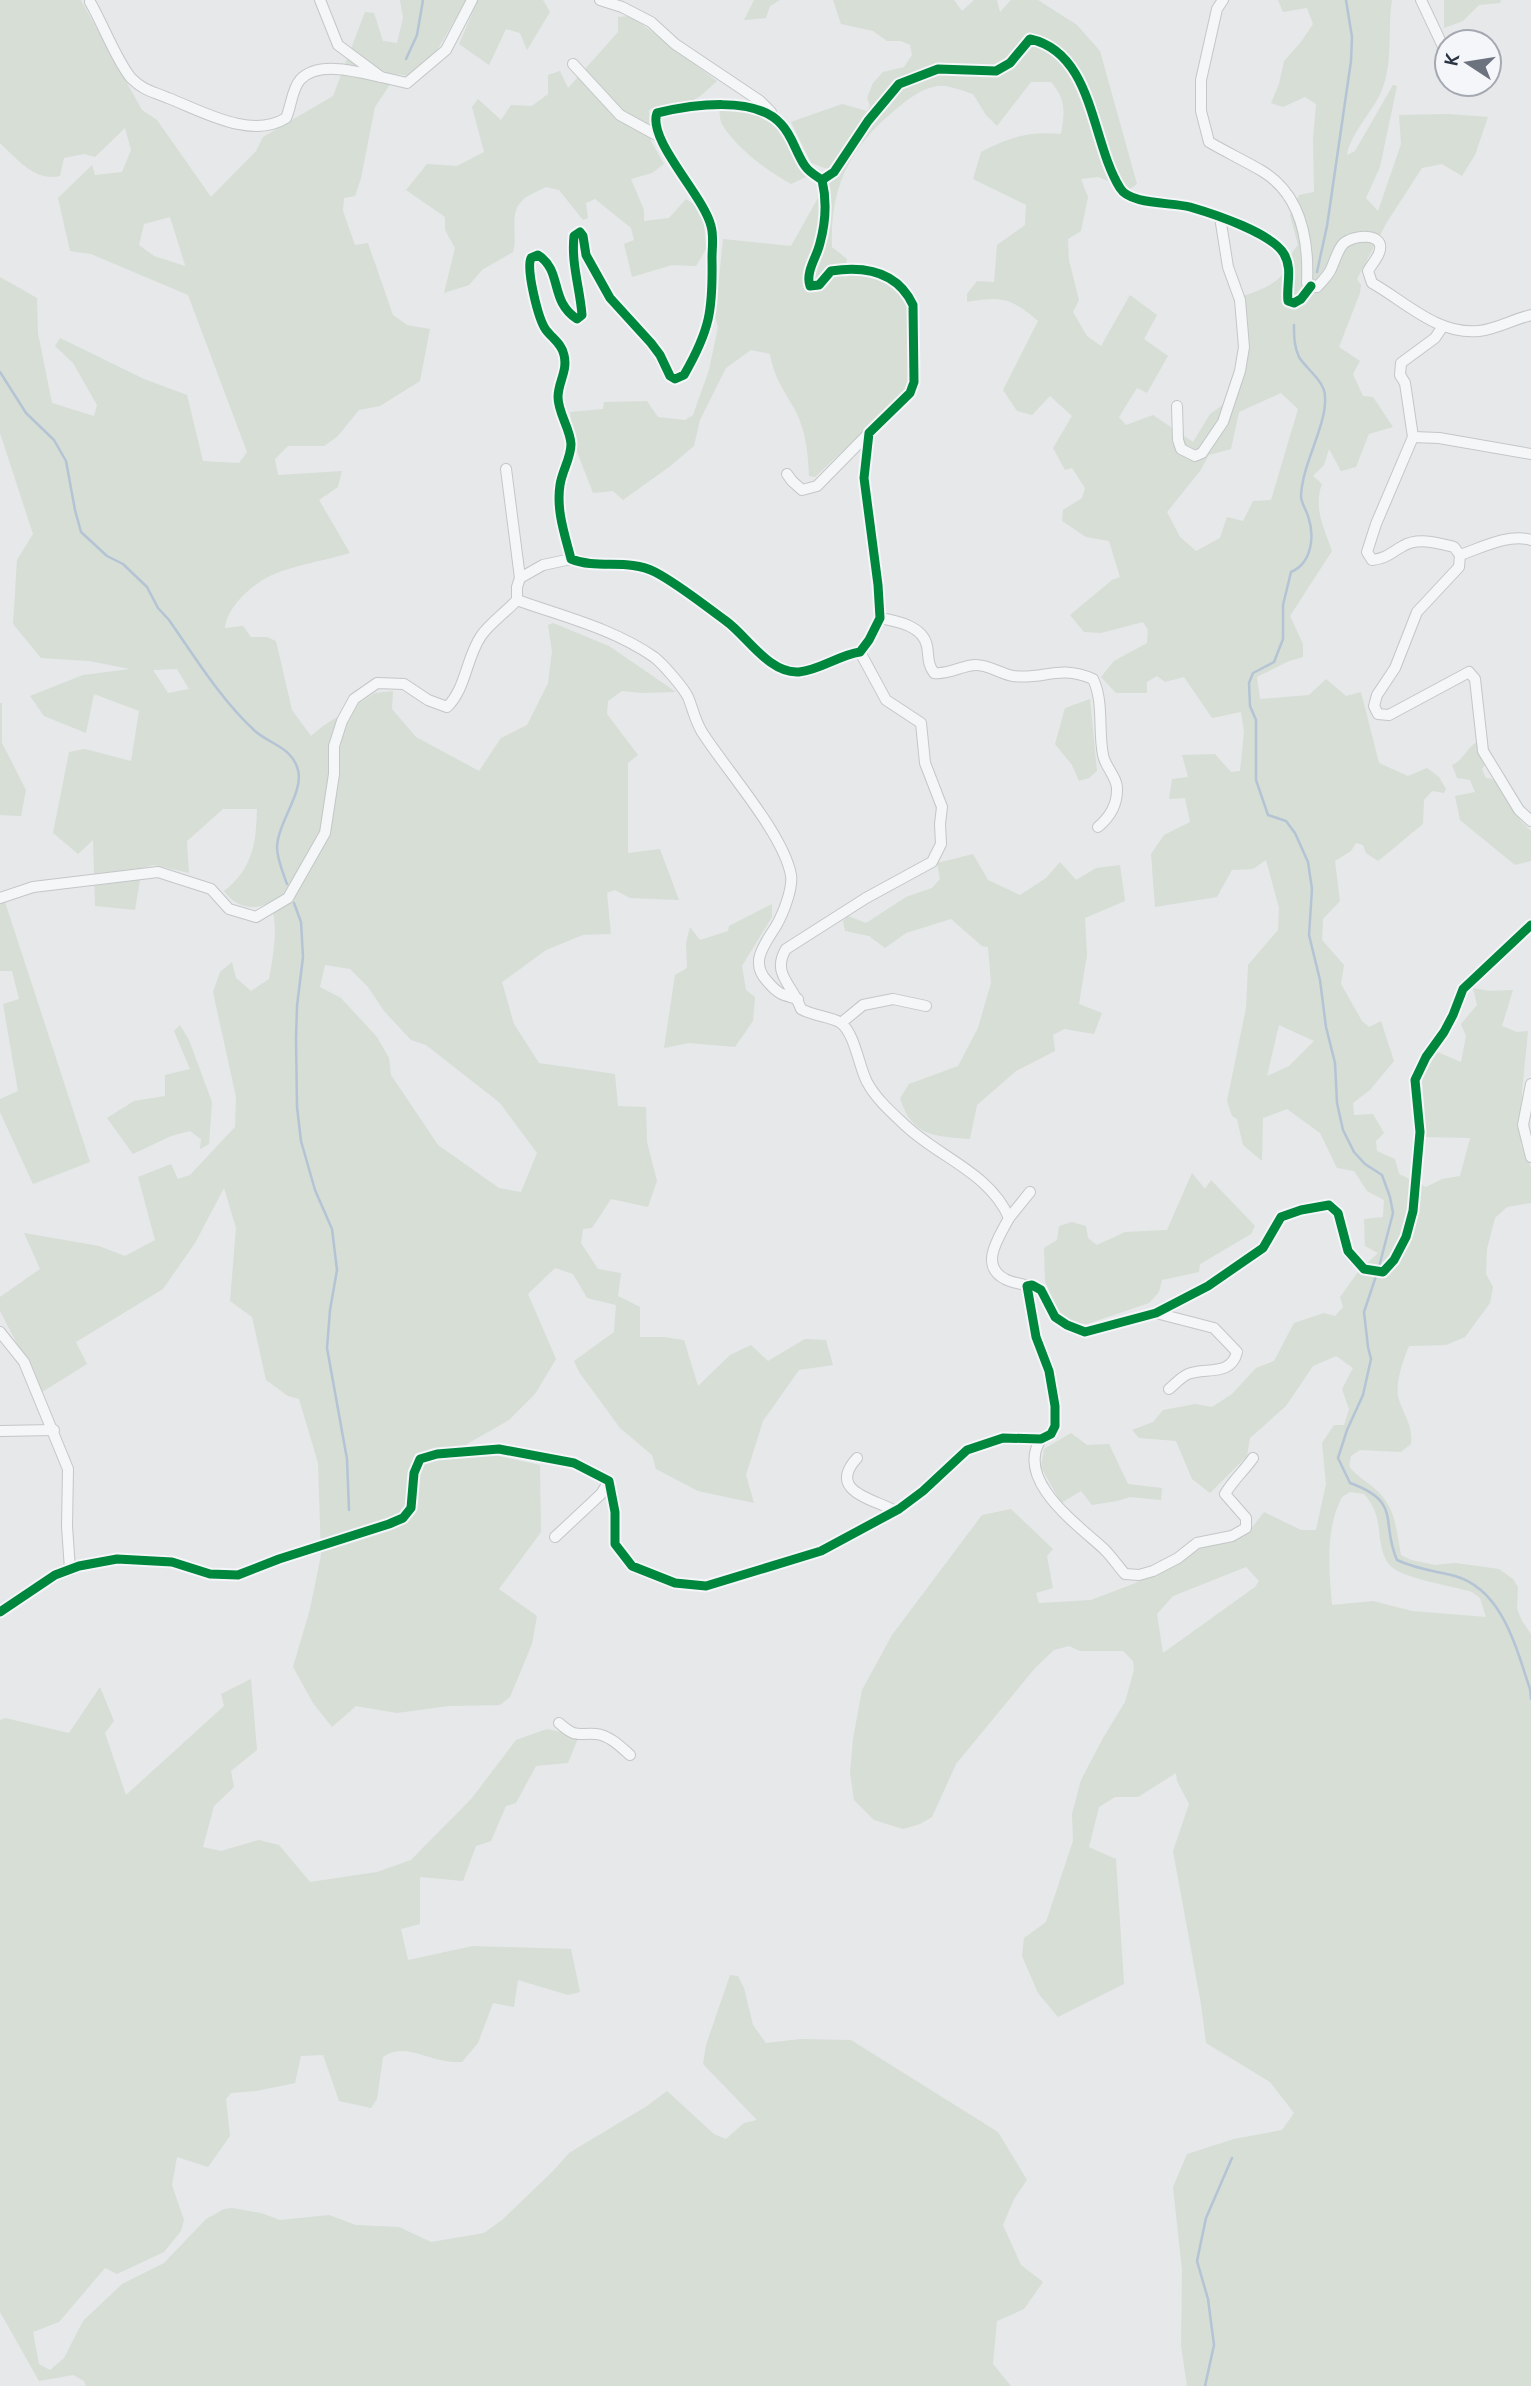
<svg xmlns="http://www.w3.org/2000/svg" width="1531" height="2386" font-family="'Space Grotesk',sans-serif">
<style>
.green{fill:#d6ded6;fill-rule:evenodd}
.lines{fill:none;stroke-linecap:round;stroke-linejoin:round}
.stream{stroke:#b4c4d5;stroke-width:2.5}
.minor-casing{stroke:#c4c6c8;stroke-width:12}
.minor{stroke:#f5f6f7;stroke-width:10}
.cycleway-casing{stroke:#f4f6f9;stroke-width:13}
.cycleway{stroke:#00873e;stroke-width:9}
</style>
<rect width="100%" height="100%" fill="#e6e8ea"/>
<g class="green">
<path d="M0,0h81l61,110 15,10 54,77 45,-46 7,-14 70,-41 32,-84 9,1 9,28 14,2 6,-25 -3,-18h66l-31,54 -25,22 -13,-2 -22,33 -14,71 -6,18 -11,2 -1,13 12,34 13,-2 25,72 14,10 23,4 -10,52 -40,25 -21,4 -22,27 -13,9h-36l-13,13 3,16 64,-4 -4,16 -19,13 31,53c-23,7 -60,13 -80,23 -19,9 -43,31 -45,52l18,-2 8,11h16l9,4 16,69 19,26 12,-10 52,-33 18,-2 -1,18 24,28 63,34 22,-33 26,-13 21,-42 4,-32 -4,-26 5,-2 56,23 67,46 -34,1 -20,-2 -14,10 -1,13 31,41 -10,8v90l32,-4 19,51 -49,-2 -15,-8 -8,3 4,41 -28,1 -37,15 -44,32 12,42 25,39 76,11 3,32 28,1 1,35 10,39 -9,26 -37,-8 -19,29 -9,1 -2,14 17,26 23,4 -3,23 22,11v30h23l21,3 14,46 32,-31 21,-10 17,16 37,-22 21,1 7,25 -34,5 -36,51 -17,54 8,28 -56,-12 -42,-22 -4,-14 -32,-27 -41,-56 -5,-11 40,-29 2,-27 -29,-7 -14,-24 -18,-6 -27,26 28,65 -21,35 -26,26 -42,24 2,13 25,-2 46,10 1,67 -42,57 38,27 -5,28 -22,53 -10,8 -51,1 -52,7 -41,-7 -24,21 -19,-24 -20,-36 17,-58 11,-54 -3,-92 -19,-64 -11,-3 -22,-16 -14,-63 -22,-16 6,-73 -12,-40 -29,55 -32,46 -87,53 11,22 -45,28 -42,-81v-14l40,-28 -16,-36 75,13 26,10 30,-16 -17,-63 33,-13 7,15 12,-4 45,-48 1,-30 -23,-105 7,-20 12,-10 4,16 15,13 18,-12c5,-27 9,-51 2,-77 -17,9 -35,6 -47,-11 29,-23 32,-47 33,-82h-34l-36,32 2,32 -35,-8 -12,3 -7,42 -40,-4 -2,-66 -15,14 -25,-21 16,-81 16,-3 46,12 8,-50 -45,-17 -8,39 -42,-17 -14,-20 53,-21 47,-6 -41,-8 -48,-3 -28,-34 4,-64 16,-26 -33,-101v-156l37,21 1,35 14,70 42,13 3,-11 -24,-42 -18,-17 5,-8 84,41 43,16 16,66 36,2 8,-11 -59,-157 -97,-41 -21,-3 -12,-53 34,-33 3,10 27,-3 9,-22 -6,-22 -30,29 -11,-3 -20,4 -4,18c-25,6 -43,-17 -60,-33zM170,217l15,48v1l-31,-10 -15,-11 5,-21zM177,669l12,20 -21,4 -15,-23zM325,965l25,4 18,18 16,24 27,29 15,5 74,58 37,50 -16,39 -22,-4 -61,-43 -47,-70 -2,-17 -12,-21 -36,-39 -21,-11z"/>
<polygon points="478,0 543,0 550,12 527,50 520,33 506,29 489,65 459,44"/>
<polygon points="754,0 780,0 770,6 766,18 744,20"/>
<path d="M833,0h121l8,11 12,-11h23l3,12 11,-12h27l39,25 23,26 37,133 -7,5 -32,-12 -17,2 7,18 -7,34 -13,8 1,21 10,40 -6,12 14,24 14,10 29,-51 27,20 -13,24 24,17 -21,37 -10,-5 -18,29 7,8 27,-10 40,27 17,-28 21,-15 16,-40 1,-34 -7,-28c13,-5 32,-11 41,-22 7,-8 7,-21 16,-30l-8,-30 9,-20 15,-3 -1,-52 3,-36 -11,-7 -22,10 -12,-4 8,-19 5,-23 17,-19 12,-18 -6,-16 -24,4 -5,-12h114c-5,31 2,63 -11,92 -9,21 -30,40 -34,63l8,-4 38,-66 4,1 -17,81 -14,31 12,13 23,-67 -2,-29 49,-1 40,3 -13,38 -13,21 -20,-12 -20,4 -35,54 -30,57 4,6 -1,8 -21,54 21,14 -7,13 10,22 10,1 20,30 -24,7 -13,33 -15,4 -12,-22 -5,16 -11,11 9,8c-9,23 2,44 10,67l-42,65 13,28v13l-14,4 -32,16 3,22 49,-4 17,-16 20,17 15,-4 18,71 29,13 19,-8 12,9 7,12 -2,4 -12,-2 -8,9 -1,24c-16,12 -29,25 -45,37l-12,-8 -3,-8 -7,-2 -5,8 -16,10 5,40 -17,18 -1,21 22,25 -3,19 21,37 7,6 12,-6 13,40 -24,29 -17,13 1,12 19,-1 11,19 -8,8 1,10 18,8 4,15 27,13 16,-8 18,-3 10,-38 -44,-1 -4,-58 15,-27 24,10 5,-26 -5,-12 16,-19 -4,-17 17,3 23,-1 -11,36 15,6 11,-1 -6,61 -1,53 10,22v36l-24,4 -12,11 -8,31 -1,25 7,13 -3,16 -25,34 -19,8 -37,1c-6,15 -13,33 -11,50 4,18 15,26 13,48l-10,8 -41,-2 -9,6 -2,10c7,10 16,14 25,22 22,18 22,41 27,67l10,5 24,5 21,-2 43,6 14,10 5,8 -1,22 5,12 9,13v752h-344l-6,-40 1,-76 -9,-83 14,-33 47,-15 48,-9 12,-17 -24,-31 -64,-39 -5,-39 -28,-153 16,-47 -12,-23 -1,-8 -38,24h-23l-16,10 -10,40 27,12 8,125 -66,33 -20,-24 -16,-37 2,-18 22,-16 27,-81 -1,-27 9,-34 22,-42 22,-36 9,-32 -1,-9 -10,-10h-43l-11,-5 -15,4 -19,18 -79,96 -24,53 -12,7 -17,5 -29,-9 -20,-20 -4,-27 3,-34 9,-49 30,-55 90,-120 29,-6 42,40 -6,7 6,32 -17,5 3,10 52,-3 42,-16 44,-20 26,-19 47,-15 14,-18 37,18h15l10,-46 -4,-41 12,-18h10l5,-16 -7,-20 11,-21 -17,-12 -23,10 -27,40 -36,32 -3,18 -37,37 -18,-14 -16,-38 -37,-3 -7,-8 21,-8 10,-12 32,-6 17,3 20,-13 24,-26 18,-7 20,-38 30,-10 11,3 8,-9 -3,-10 18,-25 20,-19 -13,-7 -1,-27 19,-2 1,-17 -17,-9 -13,-20 -17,-3 -17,-35 -33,-24 -24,9 -1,43 -19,-16 -6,-26 -5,-3 -5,-15 19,-93 2,-43 30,-35 1,-22 -13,-48 -13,9 -21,1 -15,27 -62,10 -4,-53 13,-19 26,-13 -5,-24 -16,1 3,-20 16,-2 -6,-22 33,-1 16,18 9,-1 4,-39 -3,-20 -29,6 -28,-41 -19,5 -8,-6 -10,6v11h-31l-15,-16 13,-16 33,-18 1,-13 -5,-8 -42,11 -17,-1 -14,-17 42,-35 8,-3 -11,-36 -23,-4 -24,-16 1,-11 19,-12 3,-10 -13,-20 -7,2 -12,-22 19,-32 -22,-20 -18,19 -15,-4 -14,-21 35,-69c-27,-23 -36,-25 -71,-19v-8l10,-13 17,1 3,-37 28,-20 1,-20 -53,-26 8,-27c29,-15 48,-21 80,-18 4,-22 5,-35 -10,-52h-20l-34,44 -11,-11 -13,-21c-10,-3 -26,-10 -36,-8 -17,3 -30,14 -42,24 -46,38 -65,77 -63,137l15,12 -3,18 23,-5 26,13 15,21v83l-93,88 -6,-1c-1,-23 -3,-45 -14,-66 -11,-20 -21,-32 -25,-56l-19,-4 -25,18 -26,52 -6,26 -25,21 -46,33 -10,-9 -20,2 -19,-49 -4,-32 33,-3 1,-7 43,-1 11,16 27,3 8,-5 16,-45 9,-43 -3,-10 8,-78 68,7 42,-75 -22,-8 -20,-41 51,-18 25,7 3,-5 -3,-8 6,-15 10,-11 21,-5 8,-12 -2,-10 -9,-4h-14l-14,-10 -32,-7zM1281,393l17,16 -27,91 -18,1 -10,20 -16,-4 -7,21 -24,13 -16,-14 -13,-25 33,-41 9,-16 22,-6 8,-37zM1279,1025l35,16 -25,25 -22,10zM1350,1492l14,2c13,15 14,26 16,45 2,11 4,22 13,29 14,11 60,18 79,24l8,6 6,19 -74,-6 -39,-10 -41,4c-3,-35 -7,-76 10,-108zM1246,1567l13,14 -4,6 -92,66 -6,-39 16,-18z"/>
<polygon points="1444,0 1501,0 1500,3 1479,5 1463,21 1444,28"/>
<path d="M631,16l86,65c-10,9 -21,21 -34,23 -15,2 -20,-1 -34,6l2,31 13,23 -12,9 -21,6 13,31v11l25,-3 17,-19 13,9 5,17 2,24 -10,17 -24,-1 -40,12 -8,-33 10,-4 -3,-12 -36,-29 -9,4 2,15 -5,2 -24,-30 -13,-3c-7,4 -20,8 -25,15 -12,12 -3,34 -8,50l-31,18 -13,15 -25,8 11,-45 -10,-18v-13l-39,-27 21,-26 30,2 27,-14 -12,-45 6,-8 23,21 10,-15 21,1 16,-12v-19l12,-4 8,17 50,-56v-15z"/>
<path d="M719,110l40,4 14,9 35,53 -17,8c-23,-12 -54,-36 -68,-58 -3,-4 -3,-11 -4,-16z"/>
<polygon points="1090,699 1097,771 1089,778 1079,781 1072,765 1055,744 1065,708"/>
<polygon points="0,703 2,703 2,743 26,790 21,816 0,815"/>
<path d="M1477,742l10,20 -5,7 4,9 7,1 27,41 11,11v30l-16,4 -55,-45 -5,-24 20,-4 -5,-12 -13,-2 -5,-13c12,-5 15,-18 25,-23z"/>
<path d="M973,854l15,26 32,15 26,-17 14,-16 16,18 20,-12 24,-3 5,36 -40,17 2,37 -8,49 23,9 -8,21 -30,-5 -11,6 2,16 -39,20 -39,34 -7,34c-36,-3 -58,-2 -70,-41l9,-14 49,-18 20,-38 13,-45 -3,-36 -6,-1 -31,-27 -45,14 -21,15 -16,-12 -24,-5 -2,-10 5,-5 18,7 40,-26 26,-9 8,-9 -3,-16z"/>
<polygon points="5,902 90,1162 33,1184 0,1112 0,1099 18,1091 3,1004 19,999 12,971 0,971 0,904"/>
<polygon points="772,904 772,917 742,966 746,990 755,997 753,1021 735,1047 689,1043 664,1048 675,975 687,968 686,943 690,927 700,940 728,931 729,926"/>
<polygon points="180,1025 189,1040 212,1102 209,1144 200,1149 201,1139 190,1131 171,1136 133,1154 107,1118 134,1101 165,1096 165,1075 190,1069 174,1031"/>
<polygon points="1192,1173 1205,1189 1211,1180 1255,1226 1251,1234 1200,1264 1199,1272 1162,1280 1159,1292 1149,1303 1087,1324 1069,1322 1057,1311 1045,1281 1044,1248 1057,1240 1059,1226 1072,1222 1086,1226 1088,1238 1097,1245 1125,1232 1167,1230"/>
<polygon points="1071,1433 1087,1445 1109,1444 1128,1484 1162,1488 1161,1500 1130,1497 1117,1501 1092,1505 1081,1491 1061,1503 1041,1467 1044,1449"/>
<path d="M251,1679l6,71 -26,21 3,16 -20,19 -11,41 18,4 38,-11 20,5 31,37 67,-10 34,-12 61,-62 44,-58 31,-11 32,7 -11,27 -32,3 -20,37 -10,3 -15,35 -15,5 -13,35 -43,-4v47l-19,5 7,31 65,-14 98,3 9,43 -12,3 -50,-15 -4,27 -21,-4 -15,40 -16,19c-6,0 -12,0 -17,-1 -21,-3 -42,-18 -62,-4l-6,42 -6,9 -32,-7 -16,-46 -22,1 -6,27 -39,8 -25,2 -5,6 4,37 -22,31 -31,-10 -5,28 12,35 -3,11 -17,21 -47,22 -12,-6 -46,54 -26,10 6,32 11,6 14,-12 19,-37 39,-37 42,-21 42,-44 18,-10 8,-1 29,5 19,7 49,-5 27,10 43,2 32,15 53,-9 18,-13 51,-49 16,-18 78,-47 20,-15 47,43 12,5 18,-16 13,-3 -54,-56 3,-19 24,-70 8,1 6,12 9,37 13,18 34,-4 51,1 147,92 29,48 -13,19 -11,26 18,40 22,17 -19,27 -27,12 -4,43 18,22h-925l-2,-5 -11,-6 -34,6 -39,-69v-592l5,-2 64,15 31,-46 14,34 -9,12 21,62 98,-89 -3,-12z"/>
</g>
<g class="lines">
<g class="stream">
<polyline points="406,59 417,35 423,0"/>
<polyline points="1317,272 1327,226 1351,61 1352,37 1346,0"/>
<path d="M1294,325c0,12 0,21 5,32 8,13 26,24 26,40 2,28 -23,67 -24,99 0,7 5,13 7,20 7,20 4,47 -17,56l-8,33v34l-9,23 -21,11 -4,10 1,23 6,14v60l12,35 18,6 9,12 13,29 4,27 -3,46 11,45 6,47 9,36 2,40 6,27 11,22 11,12 17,11 8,22 3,16 -14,54"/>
<path d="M0,372l26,41 28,27 12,21 9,49 6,22 26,24 16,8 24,23 11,21 11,12c26,37 52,80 86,111 16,14 37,16 43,39 6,22 -20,52 -21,77 0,12 6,26 10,37"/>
<polyline points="294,903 301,922 303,957 297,1006 296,1039 297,1107 301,1141 315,1190 332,1229 337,1270 330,1310 327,1348 347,1459 349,1510"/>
<path d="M1377,1273l-13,39 4,35 3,12 -8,36 -16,35 -9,28 12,25c53,19 30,39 47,77 19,9 38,11 58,16 48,14 61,72 75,113l1,10"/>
<polyline points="1205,2386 1214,2345 1208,2299 1197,2261 1206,2218 1232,2158"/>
</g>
<defs>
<g id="minor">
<polyline points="320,0 338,45 381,77 407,83 446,50 472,0"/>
<polyline points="600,0 622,7 651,22 675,44 760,101 771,112"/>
<path d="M1223,0l-6,9 -16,71v31l8,31c17,10 36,19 53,29 40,24 47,70 45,112l10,4c5,-6 11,-11 14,-18 4,-8 6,-18 12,-25 10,-10 44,-12 36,9 -2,6 -8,12 -11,18l4,12c34,19 65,52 107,48 18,-2 35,-12 52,-16"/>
<polyline points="1421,0 1447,55"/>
<path d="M90,2c13,22 26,58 41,76 13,13 21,13 37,20 34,13 83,42 118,20 5,-11 6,-29 14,-38 18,-20 59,-8 81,-3"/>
<polyline points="573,64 620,115 660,137"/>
<path d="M822,180c5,21 4,41 -2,63 -3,14 -15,29 -10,43l9,-1 12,-14c33,-5 66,0 82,34l1,77 -4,11 -41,40 -5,45 14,107 2,33 -11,22 -9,12c-21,3 -40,18 -61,20 -30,2 -52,-36 -73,-51 -22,-16 -48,-37 -71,-49 -27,-14 -57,-2 -84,-13 -6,-24 -15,-48 -11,-74 2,-14 11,-27 11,-41 -1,-16 -13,-31 -13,-47 0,-15 10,-26 6,-42 -2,-11 -12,-17 -18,-25 -8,-11 -20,-61 -15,-72l7,-3c25,16 11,46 39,64l5,-4c-2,-27 -11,-51 -8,-79l6,-4 3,4 3,19 24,43 41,45 9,12 10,21 5,3 9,-4c26,-45 29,-65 28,-117 0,-10 2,-22 -1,-32 -7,-30 -64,-86 -54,-113 34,-8 98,-18 124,11 11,11 15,29 24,42 4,6 11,10 17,14l12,-8 34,-51 31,-37 39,-15 58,2 14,-8 20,-24c64,14 61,103 90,149 10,17 51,14 70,19 24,7 82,26 94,47 9,15 2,32 4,47l6,2 7,-4 10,-13"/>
<polyline points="1177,406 1178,440 1181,449 1195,456 1202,453 1223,422 1240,371 1244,347 1240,300 1228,267 1220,217"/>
<polyline points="1413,437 1405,383 1400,375 1401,363 1435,338 1443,326"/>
<path d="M1531,454l-92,-16 -26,-1 -37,87 -9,28 5,8c16,-2 18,-7 31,-14 15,-9 35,-3 51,1l6,8 -1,12 -42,45 -22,56 -18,27 -3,11 4,8 11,1 80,-43 6,7 8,72 36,59 12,11"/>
<polyline points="506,469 520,578"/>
<polyline points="787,474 792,481 802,490 817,486 869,433"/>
<path d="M1460,555c21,-7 49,-22 71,-15"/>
<path d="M571,559l-28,6 -23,13 -3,9v13c47,17 95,28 137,57 9,7 29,30 34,40 5,12 7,24 14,35 24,38 81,101 89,143 2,14 -8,39 -15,51 -11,18 -27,36 -9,55 11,13 15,14 31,18"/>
<path d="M880,618c17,3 43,8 47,28 2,11 0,17 7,27 15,2 28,-8 42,-8 13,0 25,9 37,11 32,4 45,-12 80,3 11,23 5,51 10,76 2,12 15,23 14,35 0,16 -7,27 -19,37"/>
<path d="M860,652l26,48 35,23 4,40 17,44 -2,17 1,20 -9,18 -66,36 -80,51c-15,25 7,36 15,60 12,7 32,8 40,14 14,11 18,44 26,59 9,17 25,31 39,44 33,31 85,48 103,92 -9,18 -31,47 -4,61 7,4 15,4 22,7"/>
<path d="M0,898l33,-11 125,-15 53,17 18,20 27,8 32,-19 37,-65 9,-59v-28l8,-25 12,-22 23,-16 27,1 24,16 19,7c19,-18 19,-49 34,-71 9,-13 25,-24 36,-36"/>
<polyline points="841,1023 863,1005 893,999 926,1006"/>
<polyline points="1531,1084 1523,1125 1531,1157"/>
<polyline points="1009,1218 1030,1192"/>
<path d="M1156,1313l58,15 23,24c-6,25 -32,15 -49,22 -7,3 -13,10 -19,15"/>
<polyline points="0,1332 24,1362 68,1469 67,1526 70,1570"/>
<polyline points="0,1431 54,1430"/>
<path d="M1041,1439c-27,41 37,86 63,110 8,8 14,17 21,25l14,1 14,-4 25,-13 19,-15 35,-7 14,-8v-10l-21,-24c8,-14 19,-23 28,-36"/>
<path d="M857,1458c-31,34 18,41 38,53"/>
<polyline points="555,1537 601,1494 609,1481"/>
<polyline points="0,1612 55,1575 79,1566 117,1559 172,1562 210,1574 238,1575 279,1559 389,1524 403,1518 411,1508 414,1473 420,1459 437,1454 499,1449 574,1463 609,1481 615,1512 615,1544 632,1566 675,1583 706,1586 821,1551 899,1509 923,1491 967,1450 1003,1438 1041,1439 1051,1434 1055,1426 1055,1406 1049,1371 1036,1337 1027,1286 1032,1285 1041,1290 1055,1317 1067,1325 1085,1332 1156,1313 1208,1286 1263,1248 1281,1217 1301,1210 1329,1205 1338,1213 1348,1251 1364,1269 1383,1272 1394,1260 1406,1237 1413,1211 1420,1132 1415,1080 1426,1057 1444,1032 1453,1015 1463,989 1531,925"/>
<path d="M559,1723c17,15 17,10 37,11 13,1 25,13 34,21"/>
</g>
</defs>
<use href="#minor" class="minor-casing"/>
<use href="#minor" class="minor"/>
<defs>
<g id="cycleway">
<path d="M822,180c5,21 4,41 -2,63 -3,14 -15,29 -10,43l9,-1 12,-14c33,-5 66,0 82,34l1,77 -4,11 -41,40 -5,45 14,107 2,33 -11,22 -9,12c-21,3 -40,18 -61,20 -30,2 -52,-36 -73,-51 -22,-16 -48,-37 -71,-49 -27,-14 -57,-2 -84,-13 -6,-24 -15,-48 -11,-74 2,-14 11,-27 11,-41 -1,-16 -13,-31 -13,-47 0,-15 10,-26 6,-42 -2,-11 -12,-17 -18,-25 -8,-11 -20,-61 -15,-72l7,-3c25,16 11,46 39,64l5,-4c-2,-27 -11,-51 -8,-79l6,-4 3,4 3,19 24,43 41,45 9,12 10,21 5,3 9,-4c26,-45 29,-65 28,-117 0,-10 2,-22 -1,-32 -7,-30 -64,-86 -54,-113 34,-8 98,-18 124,11 11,11 15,29 24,42 4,6 11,10 17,14l12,-8 34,-51 31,-37 39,-15 58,2 14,-8 20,-24c64,14 61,103 90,149 10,17 51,14 70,19 24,7 82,26 94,47 9,15 2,32 4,47l6,2 7,-4 10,-13"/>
<polyline points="0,1612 55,1575 79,1566 117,1559 172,1562 210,1574 238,1575 279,1559 389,1524 403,1518 411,1508 414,1473 420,1459 437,1454 499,1449 574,1463 609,1481 615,1512 615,1544 632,1566 675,1583 706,1586 821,1551 899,1509 923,1491 967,1450 1003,1438 1041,1439 1051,1434 1055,1426 1055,1406 1049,1371 1036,1337 1027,1286 1032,1285 1041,1290 1055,1317 1067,1325 1085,1332 1156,1313 1208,1286 1263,1248 1281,1217 1301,1210 1329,1205 1338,1213 1348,1251 1364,1269 1383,1272 1394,1260 1406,1237 1413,1211 1420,1132 1415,1080 1426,1057 1444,1032 1453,1015 1463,989 1531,925"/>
</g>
</defs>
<use href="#cycleway" class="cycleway-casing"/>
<use href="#cycleway" class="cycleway"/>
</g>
<g transform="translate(1468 63) rotate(282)"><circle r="33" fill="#f4f6f9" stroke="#a4a8b1" stroke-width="2"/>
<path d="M0-5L12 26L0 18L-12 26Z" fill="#6c737f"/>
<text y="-10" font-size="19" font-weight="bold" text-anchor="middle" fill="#2b3445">K</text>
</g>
</svg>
